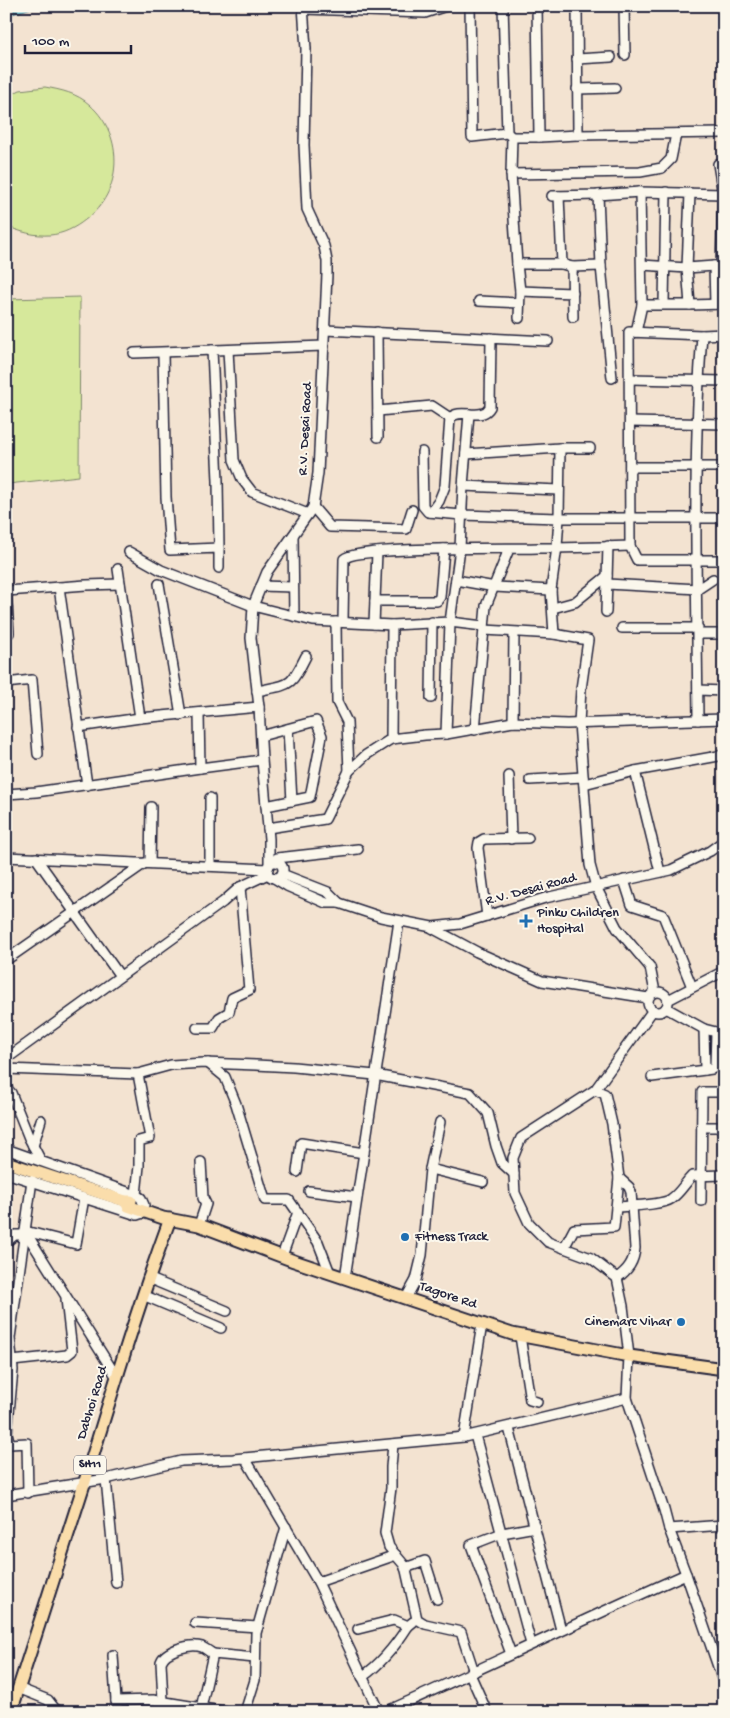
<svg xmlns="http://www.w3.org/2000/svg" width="730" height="1718" font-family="'Gochi Hand',sans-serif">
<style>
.green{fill:#d6e89b;stroke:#7c856b}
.water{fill:#77c7d3;stroke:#558596}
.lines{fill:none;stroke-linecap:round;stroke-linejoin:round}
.minor-casing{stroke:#22223b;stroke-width:12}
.major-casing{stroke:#22223b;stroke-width:15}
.minor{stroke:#fbf7ec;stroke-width:9}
.major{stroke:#faddab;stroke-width:11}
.poi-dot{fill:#1f6fb2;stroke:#fbf7ec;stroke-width:2}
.labels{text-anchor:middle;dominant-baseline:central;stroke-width:4;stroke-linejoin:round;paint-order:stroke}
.shield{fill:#fbf7ec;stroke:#636270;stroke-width:1}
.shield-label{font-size:12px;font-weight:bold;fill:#22223b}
.street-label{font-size:14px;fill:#22223b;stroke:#fbf7ec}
.poi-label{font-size:14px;fill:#22223b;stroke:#fbf7ec;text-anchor:start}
</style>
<rect width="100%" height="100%" fill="#f3e3d1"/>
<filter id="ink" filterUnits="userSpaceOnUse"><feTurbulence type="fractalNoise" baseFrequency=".02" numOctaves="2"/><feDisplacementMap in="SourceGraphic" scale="10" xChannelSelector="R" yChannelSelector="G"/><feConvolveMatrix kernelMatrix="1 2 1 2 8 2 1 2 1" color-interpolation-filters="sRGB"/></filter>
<g filter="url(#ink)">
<g class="green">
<path d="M45,87c16,3 32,6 45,18 35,31 33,88 -5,115 -10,8 -22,14 -35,15 -16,1 -29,-3 -44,-9v-129l14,-7z"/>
<polygon points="80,297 79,476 8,484 9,299"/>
</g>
<polygon class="water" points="6,6 38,6 6,16"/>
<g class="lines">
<defs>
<g id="minor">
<polyline points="470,6 472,137 507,133 512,137 539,137 578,135 724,133"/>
<polyline points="503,6 507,133"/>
<polyline points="537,6 539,137"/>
<polyline points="577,6 578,135"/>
<polyline points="624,6 625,55"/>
<polyline points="303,9 425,13 446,6"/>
<polyline points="577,59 611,57"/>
<polyline points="577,89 615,88"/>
<polyline points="512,137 511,174 517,264 520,291 519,318"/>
<polyline points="718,164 723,194 721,268"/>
<polyline points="511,174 640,172 662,168 671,159 676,134"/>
<polyline points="640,192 642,305 690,305 724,304"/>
<polyline points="598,195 601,266 612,378"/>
<polyline points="552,196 598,195 640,192 723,194"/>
<polyline points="559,196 562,264"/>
<polyline points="517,264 562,264 572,267 601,266"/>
<polyline points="642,265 687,268 714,266 724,268"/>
<polyline points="714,266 715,304"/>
<polyline points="572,267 573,317"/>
<polyline points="520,291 573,293"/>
<polyline points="479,301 519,303"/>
<polyline points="664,304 666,192"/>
<polyline points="690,305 687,268 690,193"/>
<polyline points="325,330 548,341"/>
<polyline points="377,332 378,437"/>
<polyline points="636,332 642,305"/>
<polyline points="212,350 218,481 219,548"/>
<polyline points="228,350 234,460 242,479 252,492 308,514"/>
<polyline points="134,353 324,346"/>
<polyline points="163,353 166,497 170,550 219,548 219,568"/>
<polyline points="630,379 724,381"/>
<polyline points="378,411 432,406 450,418"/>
<polyline points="630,422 724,424"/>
<polyline points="560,448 590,448"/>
<polyline points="422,452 423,506 428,512 462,515 559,518 724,518"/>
<polyline points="466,454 560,448 559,518 557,547 551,590 554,634"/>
<polyline points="630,467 724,467"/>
<polyline points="463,486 559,490"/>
<polyline points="313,507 330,527 406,529 412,510"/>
<path d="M431,512l8,-11 6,-15 5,-68c10,-11 32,4 40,-11l1,-69"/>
<polyline points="293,536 294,616"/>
<polyline points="630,546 637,560 724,560"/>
<polyline points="129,552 161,570 253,606 313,621 392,625 450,622 483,626"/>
<polyline points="118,569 140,718"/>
<polyline points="456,580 495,587 551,590"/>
<polyline points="159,584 181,715"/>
<polyline points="607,584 698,589 713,579"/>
<polyline points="261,586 293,587"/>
<polyline points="59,587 87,785"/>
<polyline points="6,589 9,633 6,633"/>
<polyline points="7,591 86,585 120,584"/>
<polyline points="375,601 437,601 440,597 444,549"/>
<polyline points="553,608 575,602 607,576"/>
<polyline points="606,612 608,546"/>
<polyline points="336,622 337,702 347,722 349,771"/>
<path d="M343,622l1,-63c13,-13 167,-10 194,-11 31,0 62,-1 92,-2l-1,-214 73,3 22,-1"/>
<polyline points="374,624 377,552"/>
<polyline points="622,628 698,628"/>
<polyline points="484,630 554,634 588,640 581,689 579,723 590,865 596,887 617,928 650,967 655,992"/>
<polyline points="698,634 724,634"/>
<polyline points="6,683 32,680 38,754"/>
<polyline points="698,690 724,691"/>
<path d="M257,691c34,-7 33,-3 49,-35"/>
<polyline points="431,698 432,622"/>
<path d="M698,720c-1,-128 -6,-258 4,-385"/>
<polyline points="513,722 514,633"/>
<polyline points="78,727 140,718 259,707"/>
<polyline points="288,729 292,801"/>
<polyline points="475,730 486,606 509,549"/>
<polyline points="446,734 450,622 460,548 463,486 469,414"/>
<polyline points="261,736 316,721 322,736 310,797 266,806"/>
<polyline points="391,739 392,625"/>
<polyline points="200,768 262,760"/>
<polyline points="635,771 660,872"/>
<polyline points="509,776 511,839"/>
<polyline points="530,780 583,777"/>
<polyline points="584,784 635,771 724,755"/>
<polyline points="6,794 36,792 200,768 199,714"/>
<polyline points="210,798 210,866"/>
<polyline points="268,828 325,819 349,771 366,755 391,739 425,735 446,734 513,722 567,724 724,719"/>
<polyline points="6,857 268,869"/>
<polyline points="36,858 120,976"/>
<polyline points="277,858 358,849"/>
<circle cx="275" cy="870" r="8"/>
<polyline points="150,863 151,807"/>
<polyline points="269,866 269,839 262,760 259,707 251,638 253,606 267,572 313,507 318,473 327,274 327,261 324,246 307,209 304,145 306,49 303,6"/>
<polyline points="282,874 328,892 339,903"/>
<polyline points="274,878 287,886 326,903 339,903 381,917 432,927 460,924 545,898 671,870 710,851 724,841"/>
<polyline points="624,880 632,905 663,915 692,987"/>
<polyline points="487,916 478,848 479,842 484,839 528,838"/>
<polyline points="432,928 477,952 542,981 648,998"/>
<polyline points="6,960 145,863"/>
<circle cx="658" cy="1002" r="10"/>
<polyline points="668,1000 724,971"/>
<polyline points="666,1008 704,1029 724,1034"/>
<polyline points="653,1010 595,1090 521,1138 513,1158 515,1193 529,1223 548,1242 591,1258 617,1278 623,1306 629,1356 627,1398 664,1510 669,1529 686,1574 724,1684"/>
<polyline points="197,1028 213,1028 219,1018 229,1012 232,998 249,990 240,887"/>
<polyline points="6,1059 223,902 240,887 268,874"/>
<polyline points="208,1063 225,1077 236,1104 265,1200 289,1200 318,1242 330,1273 331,1273"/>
<polyline points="6,1069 138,1074 171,1065 204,1063 256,1065 294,1067 375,1075 470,1093 488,1113 496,1146 502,1163 514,1174"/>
<polyline points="705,1070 712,1069 715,1066 716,1032"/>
<polyline points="652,1077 705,1070 704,1029"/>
<polyline points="6,1087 11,1093 29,1138 41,1161"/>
<polyline points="702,1127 724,1127"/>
<polyline points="33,1146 41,1120"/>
<polyline points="6,1149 136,1195 141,1198 144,1205"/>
<polyline points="430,1169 440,1122"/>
<polyline points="297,1172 301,1143 364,1153"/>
<polyline points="6,1173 137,1215 146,1212"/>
<polyline points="32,1180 25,1231 116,1376"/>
<polyline points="309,1191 357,1197"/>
<polyline points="136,1195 139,1166 139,1141 150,1138 138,1074"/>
<polyline points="701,1201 702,1092 724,1092"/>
<path d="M616,1207c11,-1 47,-2 55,-8 9,-6 14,-16 21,-23l32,-1"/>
<polyline points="199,1225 206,1204 203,1198 201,1162"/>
<polyline points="6,1242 15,1235 24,1235"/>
<polyline points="564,1248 574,1229 614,1227 619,1178 612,1124 605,1094 595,1090"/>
<polyline points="282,1256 298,1212"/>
<polyline points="148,1278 227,1311"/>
<polyline points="345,1278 399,921"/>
<path d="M617,1278c11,-8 17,-16 18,-30l-4,-56 -2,-5 -10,-9"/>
<polyline points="143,1295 221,1328"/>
<polyline points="406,1298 416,1280 422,1255 430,1169 483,1182"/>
<polyline points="520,1336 530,1400 537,1402"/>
<polyline points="12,1361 67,1355 72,1351 66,1299"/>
<polyline points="509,1428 561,1630"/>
<polyline points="475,1435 531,1644"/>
<polyline points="464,1437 482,1324"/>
<polyline points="393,1444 391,1467 391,1488 385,1533 389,1547 405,1566 417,1619 425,1624 461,1632 474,1672"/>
<polyline points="245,1458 318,1582 379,1712"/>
<polyline points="106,1479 116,1583"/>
<polyline points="28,1493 27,1443 10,1444 7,1434 13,1370 10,1338 25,1231 76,1244 84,1198"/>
<polyline points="6,1495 106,1479 181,1461 233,1459 464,1437 627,1398"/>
<polyline points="669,1529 724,1525"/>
<polyline points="405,1568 425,1561 437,1599"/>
<polyline points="318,1582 396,1555"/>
<polyline points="195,1623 258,1627"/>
<polyline points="358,1629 394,1620 408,1626 413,1622"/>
<polyline points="213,1654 255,1658"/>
<polyline points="511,1654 471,1545 502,1533 535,1527"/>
<polyline points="113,1655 116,1701"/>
<polyline points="470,1674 487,1712"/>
<path d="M362,1677c19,-13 34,-32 46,-51"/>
<polyline points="18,1688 48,1700 55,1709 62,1712"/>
<path d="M163,1701l-2,-39c4,-12 30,-19 41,-15 4,2 8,5 11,7l-12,54"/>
<polyline points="118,1712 116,1701 153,1700 227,1712"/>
<polyline points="245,1712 255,1680 256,1633 286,1527"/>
<path d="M385,1712c101,-45 200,-93 301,-138"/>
</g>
<g id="major">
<polyline points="6,1162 125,1201 131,1201"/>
<polyline points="125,1201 128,1206 163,1218 199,1225 294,1261 512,1334 629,1356 724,1369"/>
<path d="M11,1712c24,-77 50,-154 74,-231 27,-88 53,-176 85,-262"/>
</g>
</defs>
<use href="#minor" class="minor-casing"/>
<use href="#major" class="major-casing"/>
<use href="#minor" class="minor"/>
<use href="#major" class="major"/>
</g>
</g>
<g class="poi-dot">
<path d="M523.5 913.5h5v5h5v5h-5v5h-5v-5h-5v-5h5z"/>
<circle cx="405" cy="1237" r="5"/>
<circle cx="681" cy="1322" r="5"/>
</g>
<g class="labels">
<rect class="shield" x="74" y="1455.5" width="32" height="19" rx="4"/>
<g class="shield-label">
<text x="90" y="1465">SH11</text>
</g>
<g class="street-label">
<text transform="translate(306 429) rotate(-87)">R.V. Desai Road</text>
<text transform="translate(531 890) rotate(-15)">R.V. Desai Road</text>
<text transform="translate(448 1296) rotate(19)">Tagore Rd</text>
<text transform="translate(93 1403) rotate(-73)">Dabhoi Road</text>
</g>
<g class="poi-label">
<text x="537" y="913">Pinku Children<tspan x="537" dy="16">Hospital</tspan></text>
<text x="415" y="1237">Fitness Track</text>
<text x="671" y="1322" text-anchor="end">Cinemarc Vihar</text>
</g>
</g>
<rect width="730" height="1718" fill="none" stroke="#fbf7ec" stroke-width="25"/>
<rect x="12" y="12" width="705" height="1693" fill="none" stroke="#22223b" stroke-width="2" filter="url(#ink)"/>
<path d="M25 45v8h106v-8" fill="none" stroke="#22223b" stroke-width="2.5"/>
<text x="32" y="45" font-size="15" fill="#22223b" stroke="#fbf7ec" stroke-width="4" paint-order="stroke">100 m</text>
</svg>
